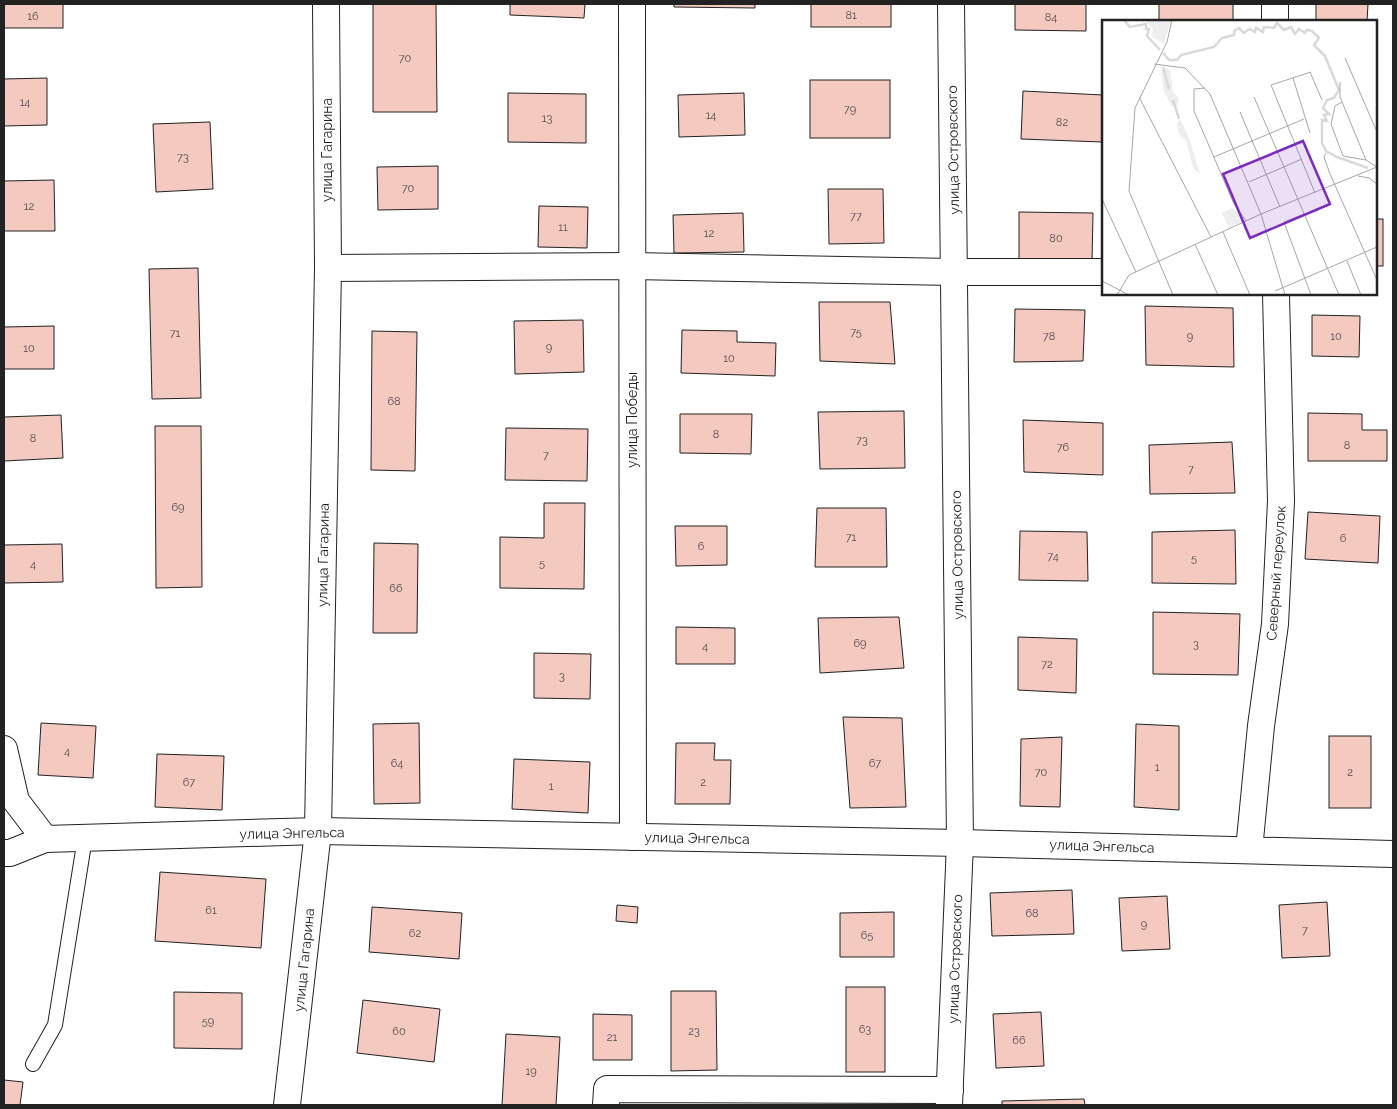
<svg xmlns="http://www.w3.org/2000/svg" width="1397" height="1109" font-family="Raleway,sans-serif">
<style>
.building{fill:#f3c9c0;stroke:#222}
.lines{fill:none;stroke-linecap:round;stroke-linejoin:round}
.service-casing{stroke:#222;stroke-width:16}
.minor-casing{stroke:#222;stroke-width:28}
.service{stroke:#fff;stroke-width:14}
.minor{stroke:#fff;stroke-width:26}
.labels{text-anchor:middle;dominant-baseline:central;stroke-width:4;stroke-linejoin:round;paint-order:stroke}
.number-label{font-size:11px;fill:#564c4a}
.street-label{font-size:14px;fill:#222;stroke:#fff}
.inset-river{fill:none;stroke:#d9d9d9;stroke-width:2.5}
.inset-road{fill:none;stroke:#a7a7a7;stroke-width:1}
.view{fill:#7b2cbf;fill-opacity:0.15;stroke:#7b2cbf;stroke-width:2.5}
.inset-edge{fill:none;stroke:#222;stroke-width:2.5}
</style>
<rect width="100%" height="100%" fill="#fff"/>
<g class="building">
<rect x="4" y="4" width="59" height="24"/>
<polygon points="373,4 436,4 437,112 373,112"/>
<polygon points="510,4 585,4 584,18 510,15"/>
<polygon points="674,4 755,4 755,8 674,7"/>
<rect x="811" y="4" width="80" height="23"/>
<polygon points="1015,4 1086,4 1086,31 1015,30"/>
<rect x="1159" y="4" width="74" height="17"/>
<polygon points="1316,4 1368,4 1367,21 1316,21"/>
<polygon points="47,78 47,125 4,126 4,79"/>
<rect x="810" y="80" width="80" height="58"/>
<polygon points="1023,91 1103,95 1102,142 1021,139"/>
<polygon points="508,93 586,94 586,143 508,142"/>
<polygon points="744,93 745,135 679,137 678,95"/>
<polygon points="210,122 213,189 156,192 153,124"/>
<polygon points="438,166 438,209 378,210 377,167"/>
<polygon points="54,180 55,231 4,231 4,181"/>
<polygon points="828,189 883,189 884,243 829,244"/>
<polygon points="539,206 588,207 587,248 538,247"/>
<polygon points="1019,212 1093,213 1092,263 1019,263"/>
<polygon points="743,213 744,252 674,253 673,215"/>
<rect x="1376" y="219" width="7" height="47"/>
<polygon points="198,268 201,398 152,399 149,269"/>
<polygon points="819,302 890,302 895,364 820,361"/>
<polygon points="1145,306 1233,308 1234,367 1146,365"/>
<polygon points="1015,309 1085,310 1083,361 1014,362"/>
<polygon points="1312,315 1360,316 1359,357 1312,356"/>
<polygon points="583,320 584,372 515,374 514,321"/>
<polygon points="54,326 54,369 4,369 4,327"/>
<polygon points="682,330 737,331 737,342 776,343 775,376 681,373"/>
<polygon points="372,331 417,332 415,471 371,470"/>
<polygon points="904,411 905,468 820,469 818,412"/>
<polygon points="1308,413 1362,414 1362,430 1387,430 1387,461 1308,461"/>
<polygon points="680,414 752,414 751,454 680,453"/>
<polygon points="61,415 63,458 4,461 4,417"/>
<polygon points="1023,420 1103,423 1103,475 1024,472"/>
<polygon points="155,426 201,426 202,587 156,588"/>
<polygon points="506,428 588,429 587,481 505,480"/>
<polygon points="1232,442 1235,493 1150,494 1149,445"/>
<polygon points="544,503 585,503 584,589 500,588 500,537 544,538"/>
<polygon points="817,508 886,508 887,567 815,567"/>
<polygon points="1308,512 1380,516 1378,563 1305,559"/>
<polygon points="675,526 727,526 727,565 676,566"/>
<polygon points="1235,530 1236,584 1152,583 1152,532"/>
<polygon points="1020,531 1087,532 1088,581 1019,580"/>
<polygon points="374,543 418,544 417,633 373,633"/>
<polygon points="62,544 63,582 4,583 4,545"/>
<polygon points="1153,612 1240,614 1238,675 1153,674"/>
<polygon points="899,617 904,668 820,673 818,618"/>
<polygon points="676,627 735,628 735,664 676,664"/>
<polygon points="1018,637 1077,639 1076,693 1018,690"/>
<polygon points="534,653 591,654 590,699 534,698"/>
<polygon points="843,717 902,718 906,807 850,808"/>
<polygon points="41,723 96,726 93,778 38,775"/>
<polygon points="419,723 420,803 374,804 373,724"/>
<polygon points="1136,724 1179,726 1179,810 1134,807"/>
<rect x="1329" y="736" width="42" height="72"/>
<polygon points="1062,737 1060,807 1020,806 1021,739"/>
<polygon points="676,743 715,743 714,760 731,760 730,804 675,804"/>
<polygon points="157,754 224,756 222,810 155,807"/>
<polygon points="514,759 590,762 588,813 512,809"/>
<polygon points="160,872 266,879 261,948 155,941"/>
<polygon points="1072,890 1074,934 992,936 990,893"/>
<polygon points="1167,896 1170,949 1122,951 1119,898"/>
<polygon points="1327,902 1330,956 1282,958 1279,905"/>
<polygon points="617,905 638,907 637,923 616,921"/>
<polygon points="372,907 462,913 459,959 369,952"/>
<polygon points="894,912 894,957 840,957 840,913"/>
<rect x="846" y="987" width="39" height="85"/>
<polygon points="671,991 716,991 717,1070 671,1071"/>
<polygon points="174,992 242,993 242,1049 174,1048"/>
<polygon points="363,1000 440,1009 434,1062 357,1053"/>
<polygon points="1041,1012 1044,1066 996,1068 993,1014"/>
<polygon points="593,1014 632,1015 632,1060 593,1060"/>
<polygon points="506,1034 560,1037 556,1105 502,1105"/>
<polygon points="4,1080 23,1082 20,1105 4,1105"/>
<polygon points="1084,1099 1085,1105 1002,1105 1002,1101"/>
</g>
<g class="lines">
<defs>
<polyline id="service" points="33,1064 55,1025 85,838"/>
<g id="minor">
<polyline points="632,4 633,837"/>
<polyline points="1275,4 1275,21"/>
<polyline points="328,268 632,266 954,272 1103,272"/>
<polyline points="4,749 16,801 45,839"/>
<polyline points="1249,850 1261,726 1275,624 1281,501 1276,294"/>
<polyline points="4,853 10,853 45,839 318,831 960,843 1393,854"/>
<polyline points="287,1105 318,831 328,268 326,4"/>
<polyline points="606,1105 607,1089 950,1090"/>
<polyline points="949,1105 960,843 951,4"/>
</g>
</defs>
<use href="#service" class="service-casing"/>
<use href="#minor" class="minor-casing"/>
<use href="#service" class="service"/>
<use href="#minor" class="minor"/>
</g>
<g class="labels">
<g class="number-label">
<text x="851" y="15">81</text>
<text x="33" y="16">16</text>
<text x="1051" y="17">84</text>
<text x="405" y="58">70</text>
<text x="25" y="102">14</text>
<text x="850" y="109">79</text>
<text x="711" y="115">14</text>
<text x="547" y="118">13</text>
<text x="1062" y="122">82</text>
<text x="183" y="157">73</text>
<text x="408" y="188">70</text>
<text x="29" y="206">12</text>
<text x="856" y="216">77</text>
<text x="563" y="227">11</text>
<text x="709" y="233">12</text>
<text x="1056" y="238">80</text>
<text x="856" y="332">75</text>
<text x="175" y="333">71</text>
<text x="1049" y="336">78</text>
<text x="1190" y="336">9</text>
<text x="1336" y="336">10</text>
<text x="549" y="347">9</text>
<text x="29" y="348">10</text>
<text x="729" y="358">10</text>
<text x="394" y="401">68</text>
<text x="716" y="434">8</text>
<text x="33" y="438">8</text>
<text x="862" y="440">73</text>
<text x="1347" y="445">8</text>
<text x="1063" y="447">76</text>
<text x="546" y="455">7</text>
<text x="1191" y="469">7</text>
<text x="178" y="507">69</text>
<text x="851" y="537">71</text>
<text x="1343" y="538">6</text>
<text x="701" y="546">6</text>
<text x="1053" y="556">74</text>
<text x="1194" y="558">5</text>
<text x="542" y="563">5</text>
<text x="33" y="564">4</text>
<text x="396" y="588">66</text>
<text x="860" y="643">69</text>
<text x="1196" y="644">3</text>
<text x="705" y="646">4</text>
<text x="1047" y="664">72</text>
<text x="562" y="676">3</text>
<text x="67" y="751">4</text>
<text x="397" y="763">64</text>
<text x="875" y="763">67</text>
<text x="1157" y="767">1</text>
<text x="1041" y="772">70</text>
<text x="1350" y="772">2</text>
<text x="189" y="782">67</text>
<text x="703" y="782">2</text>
<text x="551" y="786">1</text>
<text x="211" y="910">61</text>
<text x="1032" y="913">68</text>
<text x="1144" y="924">9</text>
<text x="1305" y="930">7</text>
<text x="415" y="933">62</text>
<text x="867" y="935">65</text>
<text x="208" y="1021">59</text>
<text x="865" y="1029">63</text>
<text x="399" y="1031">60</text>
<text x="694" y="1031">23</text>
<text x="612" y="1037">21</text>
<text x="1019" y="1040">66</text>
<text x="531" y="1071">19</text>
</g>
<g class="street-label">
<text transform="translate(327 150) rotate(-90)">улица Гагарина</text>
<text transform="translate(953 150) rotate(-91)">улица Островского</text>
<text transform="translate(632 420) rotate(-90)">улица Победы</text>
<text transform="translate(323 555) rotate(-89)">улица Гагарина</text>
<text transform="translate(957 555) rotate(-91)">улица Островского</text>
<text transform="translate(1276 573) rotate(-86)">Северный переулок</text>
<text transform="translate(292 833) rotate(-1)">улица Энгельса</text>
<text transform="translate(697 838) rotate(1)">улица Энгельса</text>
<text transform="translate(1102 846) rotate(2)">улица Энгельса</text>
<text transform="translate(955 959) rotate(-88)">улица Островского</text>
<text transform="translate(304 960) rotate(-84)">улица Гагарина</text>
</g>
</g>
<g transform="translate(1102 20)">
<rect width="275" height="275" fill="#fff"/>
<path d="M44,0h25l-7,24 -12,-7 1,-7zM61,48l7,2 3,22 6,6 -1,7 -6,2 -8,-15 -3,-20zM78,99l9,19 11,36 -7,-6 -7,-27 -7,-7 -2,-10zM131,188l10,13 -14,7 -7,-15z" fill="#eee"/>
<path class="inset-river" d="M22,0l6,7 16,-3v5h3l-2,7 13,14M61,33l6,7h8l4,-5 33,-8 8,-9 12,-3v-4l5,-3 5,5 5,-4 6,3 1,-4 7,4 1,-5 10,1 3,-5 7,7 7,-3 4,7 4,-5 6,4 2,-3 5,1 7,7 -5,7 11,11 14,34 -5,8 -7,2 -4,8 6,6 -5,1 3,6 -5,-1v23l4,8 11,6 31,11M61,47l6,22M71,80l6,19"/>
<path class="inset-road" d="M70,0l-5,22 -32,66 -6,83 44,104M243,38l32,74M52,44l31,4 25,26 51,120 24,81M208,52l12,28M209,52l-40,13 44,108M191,58l17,55M238,62v15l26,63 11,7M103,68l-11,1v22l40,93 12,17M37,77l72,140M152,77l85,198M240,82l-7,4 -4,18 12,32 23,4M138,92l40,95M224,133l-2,4 6,17 47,106M112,137l90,-38M256,156l11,2 8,6M147,162l53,-23M0,179l34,73M202,194l-20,8 27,73M121,212l27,63M93,224l23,51M245,241l14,34M0,261l27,14M173,271l102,-44M15,275l12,-20 132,-61 116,-47"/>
<path class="view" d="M201,121l27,63 -80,34 -27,-64z"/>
<rect width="275" height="275" class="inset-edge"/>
</g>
<rect width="1397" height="1109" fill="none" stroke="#222222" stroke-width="10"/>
</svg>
